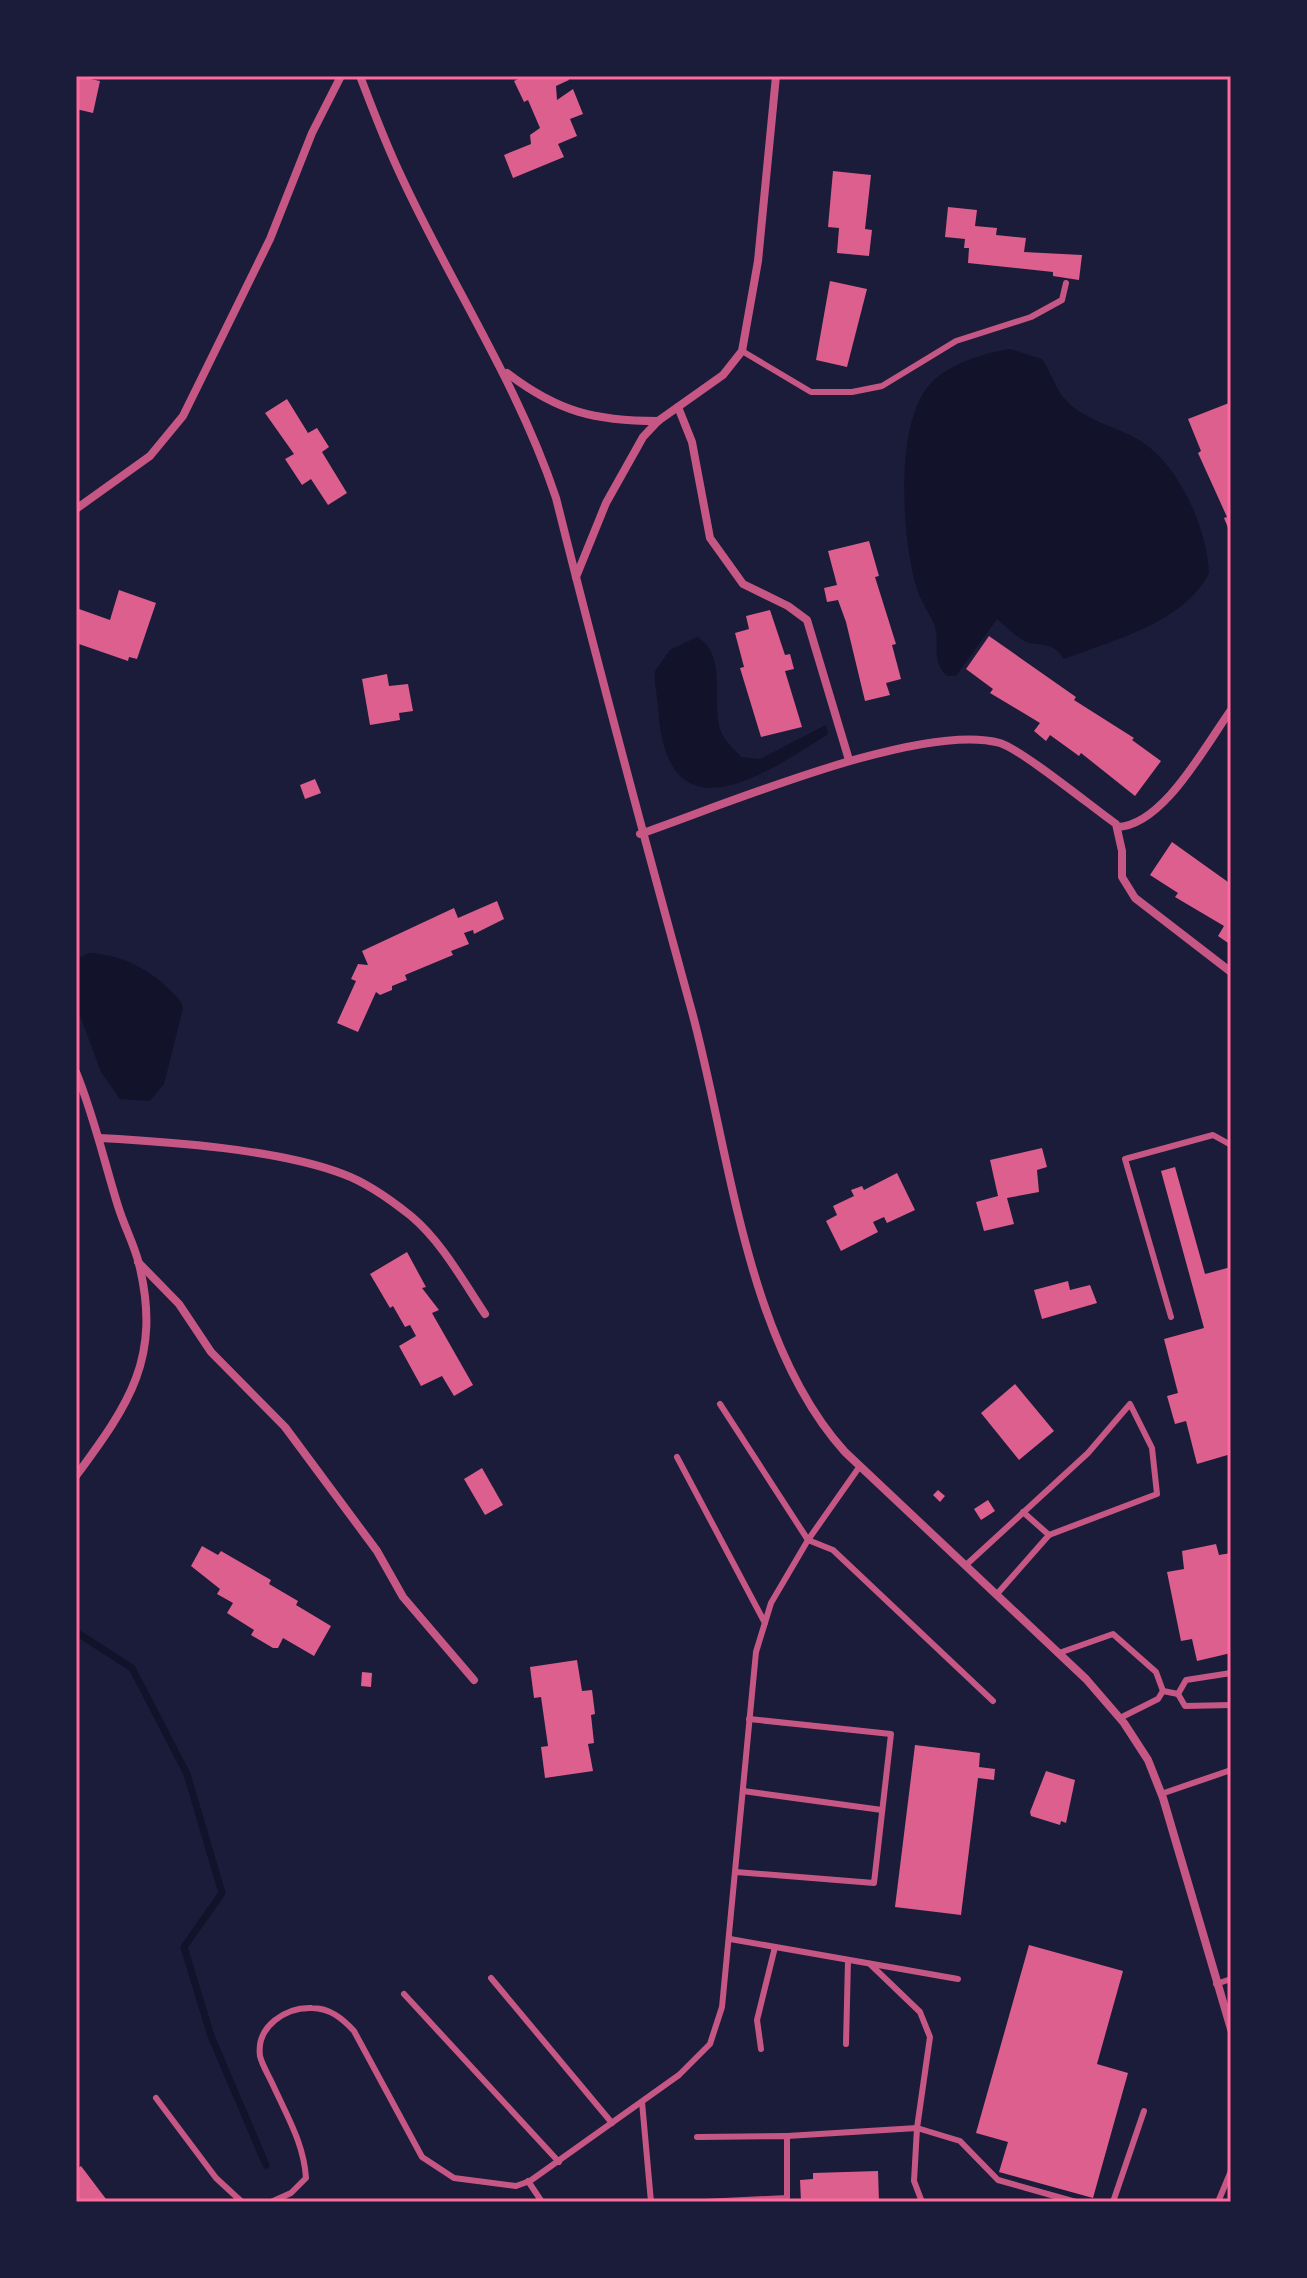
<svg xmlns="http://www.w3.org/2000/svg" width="1307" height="2278" font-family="'Work Sans',sans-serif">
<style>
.water{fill:#12122b}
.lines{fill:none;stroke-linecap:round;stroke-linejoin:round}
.stream{stroke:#12122b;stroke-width:7}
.building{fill:#dd5f8e}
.service{stroke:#c65784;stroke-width:6}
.minor{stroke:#c65784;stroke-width:8}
.neatline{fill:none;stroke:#ff6b9d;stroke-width:3}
</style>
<rect width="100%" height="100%" fill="#1b1b3a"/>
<g class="water">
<path d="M1010,349l32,10c8,12 13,27 21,38 19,23 52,29 76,43 39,23 68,87 70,133 -25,50 -96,67 -145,86 -11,-16 -18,-13 -34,-16 -11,-2 -24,-17 -33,-24l-41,57h-9c-17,-15 -6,-34 -13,-52 -6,-13 -14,-24 -18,-38 -14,-49 -22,-164 15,-203 18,-19 53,-30 79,-34z"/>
<path d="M697,637c32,19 13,65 24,95 4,9 13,17 20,25l19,2 66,-34 2,9c-71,46 -162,105 -170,-27 -1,-13 -4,-24 -3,-36l15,-21z"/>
<path d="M89,953c37,2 68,20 92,49l2,6 -19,76 -14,17 -30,-2 -19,-27 -25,-67v-46z"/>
</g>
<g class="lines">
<polyline class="stream" points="76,1632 132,1668 187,1774 222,1893 184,1947 211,2036 266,2165"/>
</g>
<g class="building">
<polygon points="76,76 100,81 93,113 76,109"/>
<polygon points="524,76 567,76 569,80 556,86 557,100 573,89 583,114 570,119 577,136 558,144 564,157 513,178 504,155 531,144 530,135 540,128 528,100 524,102 514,81"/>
<polygon points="833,171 871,175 865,229 872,230 869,256 837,253 839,228 828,227"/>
<polygon points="948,207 977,210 975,226 997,228 996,235 1026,238 1024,252 1082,255 1079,280 1053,276 1053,272 968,263 969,248 964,248 965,239 945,237"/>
<polygon points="830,281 867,289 847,367 816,360"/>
<polygon points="287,399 308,433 317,428 329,447 322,452 347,493 328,505 311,479 302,485 285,459 294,454 265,413"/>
<polygon points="1229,403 1231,409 1231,535 1224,518 1227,517 1198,453 1201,451 1188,419"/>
<polygon points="869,541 879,576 875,577 896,644 892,645 901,679 886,683 890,695 865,701 846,622 838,600 827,602 824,588 837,585 828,551"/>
<polygon points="119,590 156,603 137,659 129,657 128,661 76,643 79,609 110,620"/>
<polygon points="770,610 785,655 790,654 794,669 785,671 802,727 761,737 740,668 744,667 735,633 749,629 746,616"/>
<polygon points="989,636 1076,697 1074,700 1134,738 1132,740 1161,761 1135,796 1081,753 1079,756 1050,735 1046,741 1034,731 1040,723 990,693 993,689 966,669"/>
<polygon points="387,674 389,686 408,684 413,711 399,713 400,720 370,725 362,679"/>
<polygon points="315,779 321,793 305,799 300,785"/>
<polygon points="1172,842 1228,882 1231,878 1231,945 1218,936 1224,926 1175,897 1178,893 1150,875"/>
<polygon points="497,901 504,919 474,934 473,930 464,933 469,944 451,951 453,955 405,975 407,980 392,986 392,990 380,995 376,992 358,1032 337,1023 356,981 351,979 358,964 368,965 362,951 454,908 458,918"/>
<polygon points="1042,1148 1047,1167 1037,1170 1039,1192 1007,1198 1014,1224 984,1231 976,1202 998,1196 990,1160"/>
<polygon points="1175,1167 1205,1274 1231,1267 1231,1454 1197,1464 1186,1421 1175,1424 1167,1396 1178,1393 1164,1339 1204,1328 1161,1171"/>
<polygon points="897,1173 915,1210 887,1223 884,1217 873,1222 878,1232 841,1251 826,1221 837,1215 833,1206 854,1196 851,1190 862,1186 864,1190"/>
<polygon points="407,1252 426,1287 422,1288 439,1310 432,1313 473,1385 454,1396 442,1376 421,1386 399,1346 416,1336 410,1325 405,1327 393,1306 390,1308 370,1274"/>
<polygon points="1068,1281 1070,1290 1090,1285 1097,1303 1042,1319 1034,1290"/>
<polygon points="1015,1384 1054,1431 1019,1460 981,1413"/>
<polygon points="482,1468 503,1505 485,1515 464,1479"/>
<polygon points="938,1490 945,1496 940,1502 933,1495"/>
<polygon points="988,1500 995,1511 981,1520 974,1509"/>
<polygon points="1216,1544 1219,1555 1231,1553 1231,1653 1197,1661 1192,1639 1181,1641 1167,1572 1184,1569 1182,1551"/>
<polygon points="202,1546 218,1555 221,1551 271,1580 269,1584 298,1601 296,1605 331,1626 314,1656 283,1638 278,1648 273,1648 251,1635 254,1630 227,1613 233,1603 217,1594 220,1589 191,1566"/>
<polygon points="577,1660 582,1691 592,1690 595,1714 591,1715 594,1743 588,1744 593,1771 545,1778 541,1747 548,1746 541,1697 534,1698 530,1667"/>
<polygon points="362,1672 372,1673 371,1687 361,1686"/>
<polygon points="915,1745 980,1753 979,1767 995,1769 994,1780 978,1778 961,1915 895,1907"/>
<polygon points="1046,1771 1075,1780 1066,1823 1061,1821 1060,1825 1031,1816 1030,1812"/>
<polygon points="1029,1945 1123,1971 1097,2064 1128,2073 1093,2198 999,2172 1008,2142 976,2133"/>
<polygon points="81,2166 106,2199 101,2202 76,2202 76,2170"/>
<polygon points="878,2171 879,2202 801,2202 800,2180 813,2179 813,2173"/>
</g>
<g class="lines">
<g class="service">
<polyline points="742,351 811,392 852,392 882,386 956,341 1031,317 1062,300 1066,283"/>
<polyline points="1171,1317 1125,1159 1213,1135 1231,1145"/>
<polyline points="720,1404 808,1540 833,1550 993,1701"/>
<polyline points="677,1457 765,1623"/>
<polyline points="1023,1512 1049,1535"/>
<polyline points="966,1565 1088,1453 1130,1404 1152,1448 1157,1494 1049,1535 997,1594"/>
<polyline points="1059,1653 1113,1634 1156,1672 1163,1691"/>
<polyline points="1163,1691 1178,1694 1186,1680 1231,1673"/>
<polyline points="1178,1694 1185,1706 1231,1705"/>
<polyline points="1120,1718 1158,1699 1163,1691"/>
<polyline points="743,1791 882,1810"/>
<polyline points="1161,1794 1231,1770"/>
<polyline points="736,1872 874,1883 891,1734 749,1719"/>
<polyline points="730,1939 958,1979"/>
<polyline points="491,1978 612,2123"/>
<polyline points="1216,1984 1231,1979"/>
<polyline points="404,1994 559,2162"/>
<polyline points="846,2044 848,1960"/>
<polyline points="761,2049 757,2020 775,1947"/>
<polyline points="156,2098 216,2178 242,2202"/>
<polyline points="642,2102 651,2202"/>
<polyline points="787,2136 917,2128 930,2037 920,2012 870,1964"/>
<polyline points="697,2137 787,2136 787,2198 704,2202"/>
<polyline points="528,2181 542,2202"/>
<path d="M271,2202l20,-9 15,-15c-2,-34 -19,-62 -33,-93 -4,-9 -11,-20 -13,-29 -4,-30 26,-49 52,-48 18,0 31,11 42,23l68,126 32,21 62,8 14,-5 149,-106 31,-31 12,-37 34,-355 15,-49 37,-63 52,-74"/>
<polyline points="922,2202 914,2181 917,2128 960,2141 998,2180 1076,2202"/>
<polyline points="1113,2202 1144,2111"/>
<polyline points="1218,2202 1231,2171"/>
</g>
<g class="minor">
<path d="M360,76c13,34 26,69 42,102 50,108 116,206 154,320 43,172 89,343 136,514 38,140 54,331 153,440l241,227 38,44 24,37 15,38 68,231"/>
<path d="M507,373c51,39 88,48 151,48"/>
<polyline points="678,407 692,442 710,538 743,584 788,606 807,620 849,760"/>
<polyline points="76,509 150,456 183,416 270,239 312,133 341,76"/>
<polyline points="576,577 606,503 643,437 658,421 723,375 742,351 758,261 776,76"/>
<path d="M1117,827c46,-1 88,-81 114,-117"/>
<path d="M640,834c82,-28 281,-113 360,-91 22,7 92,64 116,81l6,27v26l13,21 96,74"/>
<path d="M76,1072c18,44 28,89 42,134 6,20 16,38 21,58 23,94 -10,140 -63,212"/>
<path d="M100,1138c70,4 178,11 243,36 25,9 48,26 68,42 31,26 52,65 74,98"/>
<polyline points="138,1262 179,1304 211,1352 285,1427 377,1551 403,1597 474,1680"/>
</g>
</g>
<rect width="1307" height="2278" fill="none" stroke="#1b1b3a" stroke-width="156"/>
<rect x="78" y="78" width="1151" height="2122" class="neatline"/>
</svg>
